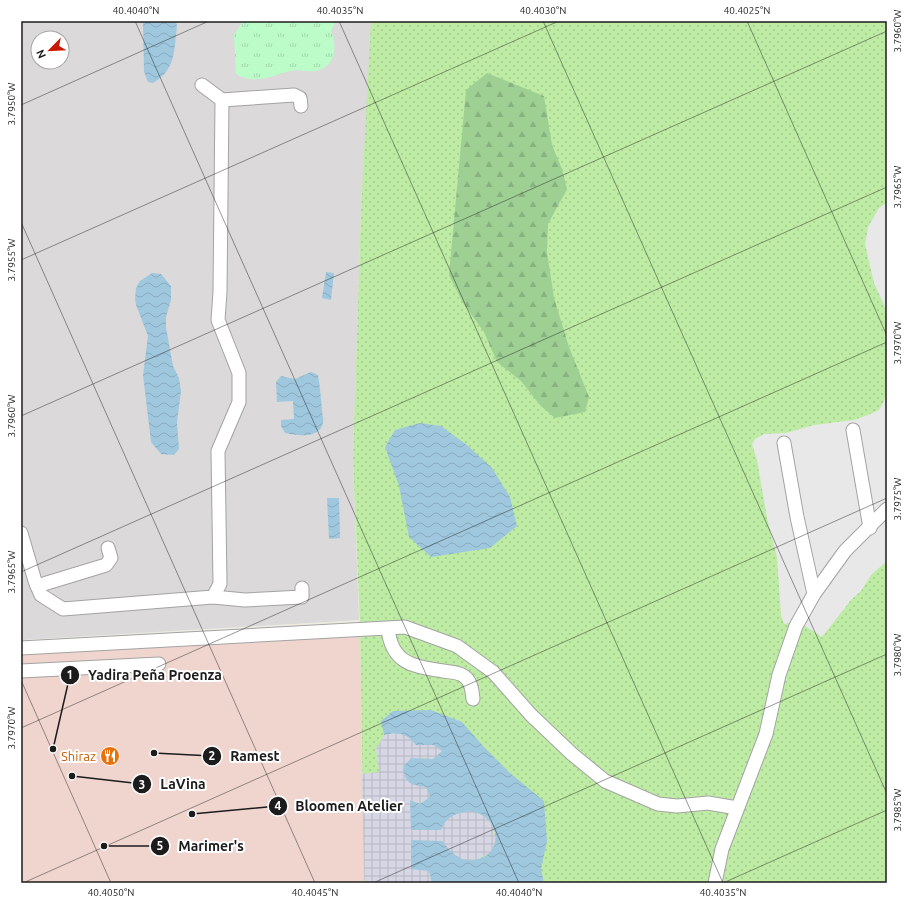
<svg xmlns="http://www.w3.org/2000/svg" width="908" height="904" font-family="Ubuntu,sans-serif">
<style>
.residential{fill:#dbd9d9;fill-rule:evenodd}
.commercial{fill:#f0d5cf}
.grass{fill:url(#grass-dots)}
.forest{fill:url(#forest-firs)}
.park{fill:url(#park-tufts)}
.parking{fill:#e8e8e8}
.plaza{fill:url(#plaza-grid)}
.water{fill:url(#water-waves)}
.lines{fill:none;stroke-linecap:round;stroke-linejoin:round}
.service-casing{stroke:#a3a3a3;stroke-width:15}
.service{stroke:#fff;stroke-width:13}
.ticks{fill:none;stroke:#1c1c1c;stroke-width:1;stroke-opacity:0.45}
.labels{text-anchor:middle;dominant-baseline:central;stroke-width:4;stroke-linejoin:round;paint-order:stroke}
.food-label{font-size:13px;fill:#c56008;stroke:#fff;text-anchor:end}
.leader{fill:none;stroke:#1c1c1c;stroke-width:1.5}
.callout-dot{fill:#1c1c1c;stroke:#fff;stroke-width:1.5}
.mark-label{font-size:12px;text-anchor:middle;font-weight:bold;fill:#fff}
.callout-label{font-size:14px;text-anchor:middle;font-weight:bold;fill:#1c1c1c;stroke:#fff;stroke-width:4;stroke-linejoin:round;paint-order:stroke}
.neatline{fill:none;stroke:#1c1c1c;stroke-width:1.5}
.ticks-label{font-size:10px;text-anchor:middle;fill:#1c1c1c}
</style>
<defs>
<pattern id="grass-dots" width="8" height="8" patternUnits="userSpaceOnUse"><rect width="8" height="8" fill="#beeca4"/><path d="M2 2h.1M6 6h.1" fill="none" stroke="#a3ca8d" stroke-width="1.8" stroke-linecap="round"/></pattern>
<pattern id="forest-firs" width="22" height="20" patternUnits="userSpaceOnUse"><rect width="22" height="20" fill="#9ed094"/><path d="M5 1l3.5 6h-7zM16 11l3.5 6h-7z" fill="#88b27f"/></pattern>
<pattern id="park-tufts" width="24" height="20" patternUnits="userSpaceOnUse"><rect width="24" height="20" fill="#bbfcc8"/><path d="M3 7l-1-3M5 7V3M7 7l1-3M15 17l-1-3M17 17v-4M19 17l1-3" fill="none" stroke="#a0d7ab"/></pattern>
<pattern id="plaza-grid" width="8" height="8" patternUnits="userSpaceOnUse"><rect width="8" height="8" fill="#d7d6e4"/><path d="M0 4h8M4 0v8" fill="none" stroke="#b8b7c3"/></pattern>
<pattern id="water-waves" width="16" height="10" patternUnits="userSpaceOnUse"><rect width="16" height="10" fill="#9fc8de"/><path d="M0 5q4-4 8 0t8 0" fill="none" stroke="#88abbe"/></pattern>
</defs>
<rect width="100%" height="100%" fill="#eeece1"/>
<path class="residential" d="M21,21h351l-11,190 -8,249 6,160 -338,20zM38,38h24v24h-24z"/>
<polygon class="commercial" points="360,625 364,883 21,883 21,641"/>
<polygon class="grass" points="371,21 887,21 887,883 364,883 360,625 353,460 361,211"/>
<polygon class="forest" points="487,73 544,96 552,145 562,169 567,189 548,224 547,252 554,298 561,321 569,347 589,397 585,412 555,418 540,405 521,381 497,362 484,332 463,303 449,275 466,90"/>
<path class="park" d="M243,21h93l-5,10c7,15 4,37 -16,40 -8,1 -17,-2 -25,0 -18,5 -36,14 -54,3l-2,-39z"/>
<g class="parking">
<polygon points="887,202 887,317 885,307 874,283 865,244 868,227 879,208"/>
<polygon points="887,388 887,561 871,575 861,591 851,600 822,637 799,622 784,624 781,615 777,557 767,518 757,460 752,444 755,439 764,434 786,433 814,425 854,420 868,415 879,410 884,401"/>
</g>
<polygon class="plaza" points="398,732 410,738 416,745 434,745 442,751 433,760 422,758 424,782 430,797 420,804 410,800 443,824 452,815 470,810 479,813 489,819 493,827 496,842 491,852 478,859 468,861 460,859 451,852 442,841 429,871 432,883 369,883 364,880 362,774 379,772 376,749 384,735"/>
<g class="water">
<path d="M143,21h33l1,5c-3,24 -1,44 -24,57l-5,-1 -4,-10z"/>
<polygon points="326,272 334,273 331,300 322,298"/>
<polygon points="152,273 161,274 171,286 171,300 166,317 166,327 173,366 179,378 181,391 177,422 179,449 174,455 161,454 151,442 143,375 148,336 136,305 135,298 136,288 140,281"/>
<path d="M311,372l7,3c2,12 3,23 4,35 0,4 2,9 1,12 -2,17 -26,14 -38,11l-4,-7v-6l13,-1 -1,-18 -16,1 -1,-20 5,-6 14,3z"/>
<polygon points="420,423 441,426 467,445 492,468 510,497 517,526 490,548 431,557 409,537 399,486 385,447 395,430"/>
<polygon points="327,498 339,498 340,538 329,539"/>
<path d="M431,710l31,12 22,25 26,26 34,28 3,40 -6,28 3,14h-112l-3,-12 -18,-2v-29l31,1c9,11 17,21 32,19 37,-6 22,-57 -14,-47 -9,2 -16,8 -19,17h-30l-1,-30 10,4 10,-7 -4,-10c-16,-2 -21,-4 -23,-20l8,-9 22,1 9,-8 -8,-6h-18c-10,-12 -18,-13 -32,-10l-3,-14 12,-10z"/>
</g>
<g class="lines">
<defs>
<g id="service">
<polyline points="222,100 294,95 300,98 301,106"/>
<polyline points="853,430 870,528"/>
<polyline points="784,443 797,517 814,594"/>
<polyline points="21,533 35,581 41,595 63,609 213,597 220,584 218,451 239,402 239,373 218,320 220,292 222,100 202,85"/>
<polyline points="37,586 106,565 111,558 108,548"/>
<polyline points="213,597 245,600 302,597 302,588"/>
<path d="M388,629c4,35 25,37 55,42 6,1 14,1 19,4 9,4 10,15 11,24"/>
<polyline points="21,648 405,627 457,646 493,672 531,715 572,754 605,781 658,804 677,806 708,803 737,808"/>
<polyline points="21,671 159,664"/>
<polyline points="715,883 722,849 766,734 779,675 796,626 814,594 845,551 887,509"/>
</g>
</defs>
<use href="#service" class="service-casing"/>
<use href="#service" class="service"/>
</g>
<path class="ticks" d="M135,21l384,862M339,21l384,862M543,21l344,773M747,21l140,315M21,105l188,-84M21,222l294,661M21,260l538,-239M21,416l866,-385M21,572l866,-385M21,680l90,203M21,728l866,-386M23,883l864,-385M373,883l514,-229M723,883l164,-73"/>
<defs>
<symbol id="restaurant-disc" viewBox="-11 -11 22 22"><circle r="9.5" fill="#e8710a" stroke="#fff"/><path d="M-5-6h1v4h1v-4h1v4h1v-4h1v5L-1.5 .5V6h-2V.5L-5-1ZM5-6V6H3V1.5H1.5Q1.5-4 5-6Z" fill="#fff"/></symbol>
</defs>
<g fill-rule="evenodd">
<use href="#restaurant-disc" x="99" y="745" width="22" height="22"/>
</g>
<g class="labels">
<g class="food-label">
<text x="96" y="756">Shiraz</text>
</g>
</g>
<path class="leader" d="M53 749L70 675M154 753L212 756M72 776L142 784M192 814L278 806M104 846L160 846"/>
<g class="callout-dot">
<circle cx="53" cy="749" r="4"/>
<circle cx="154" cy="753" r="4"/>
<circle cx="72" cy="776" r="4"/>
<circle cx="192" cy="814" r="4"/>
<circle cx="104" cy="846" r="4"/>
<circle cx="70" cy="675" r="10"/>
<circle cx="212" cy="756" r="10"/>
<circle cx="142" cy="784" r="10"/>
<circle cx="278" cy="806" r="10"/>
<circle cx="160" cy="846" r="10"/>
</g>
<g class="mark-label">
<text x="70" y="679">1</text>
<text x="212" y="760">2</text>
<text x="142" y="789">3</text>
<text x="278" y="810">4</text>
<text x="160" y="850">5</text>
</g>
<g class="callout-label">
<text x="155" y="680">Yadira Peña Proenza</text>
<text x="255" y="761">Ramest</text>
<text x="183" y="789">LaVina</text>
<text x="349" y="811">Bloomen Atelier</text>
<text x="211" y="851">Marimer's</text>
</g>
<rect width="908" height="904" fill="none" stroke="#ffffff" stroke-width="44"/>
<g transform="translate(50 50) rotate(246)"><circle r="19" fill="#ffffff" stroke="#a4a4a4"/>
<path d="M0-3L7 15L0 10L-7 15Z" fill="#c91900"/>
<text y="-6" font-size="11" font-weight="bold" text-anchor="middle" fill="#1c1c1c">N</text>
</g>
<rect x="22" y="22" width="864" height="860" class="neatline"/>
<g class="ticks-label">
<text x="136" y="14">40.4040°N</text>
<text x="340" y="14">40.4035°N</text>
<text x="543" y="14">40.4030°N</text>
<text x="747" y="14">40.4025°N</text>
<text transform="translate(897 31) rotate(-90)" y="4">3.7960°W</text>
<text transform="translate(11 104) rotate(-90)" y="4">3.7950°W</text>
<text transform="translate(897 187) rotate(-90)" y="4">3.7965°W</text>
<text transform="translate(11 260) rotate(-90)" y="4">3.7955°W</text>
<text transform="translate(897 343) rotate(-90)" y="4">3.7970°W</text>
<text transform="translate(11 416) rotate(-90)" y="4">3.7960°W</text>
<text transform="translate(897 499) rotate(-90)" y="4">3.7975°W</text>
<text transform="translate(11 572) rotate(-90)" y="4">3.7965°W</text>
<text transform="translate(897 655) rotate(-90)" y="4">3.7980°W</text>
<text transform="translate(11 728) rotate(-90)" y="4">3.7970°W</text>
<text transform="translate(897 810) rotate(-90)" y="4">3.7985°W</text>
<text x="111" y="896">40.4050°N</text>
<text x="315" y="896">40.4045°N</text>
<text x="519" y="896">40.4040°N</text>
<text x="723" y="896">40.4035°N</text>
</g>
</svg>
